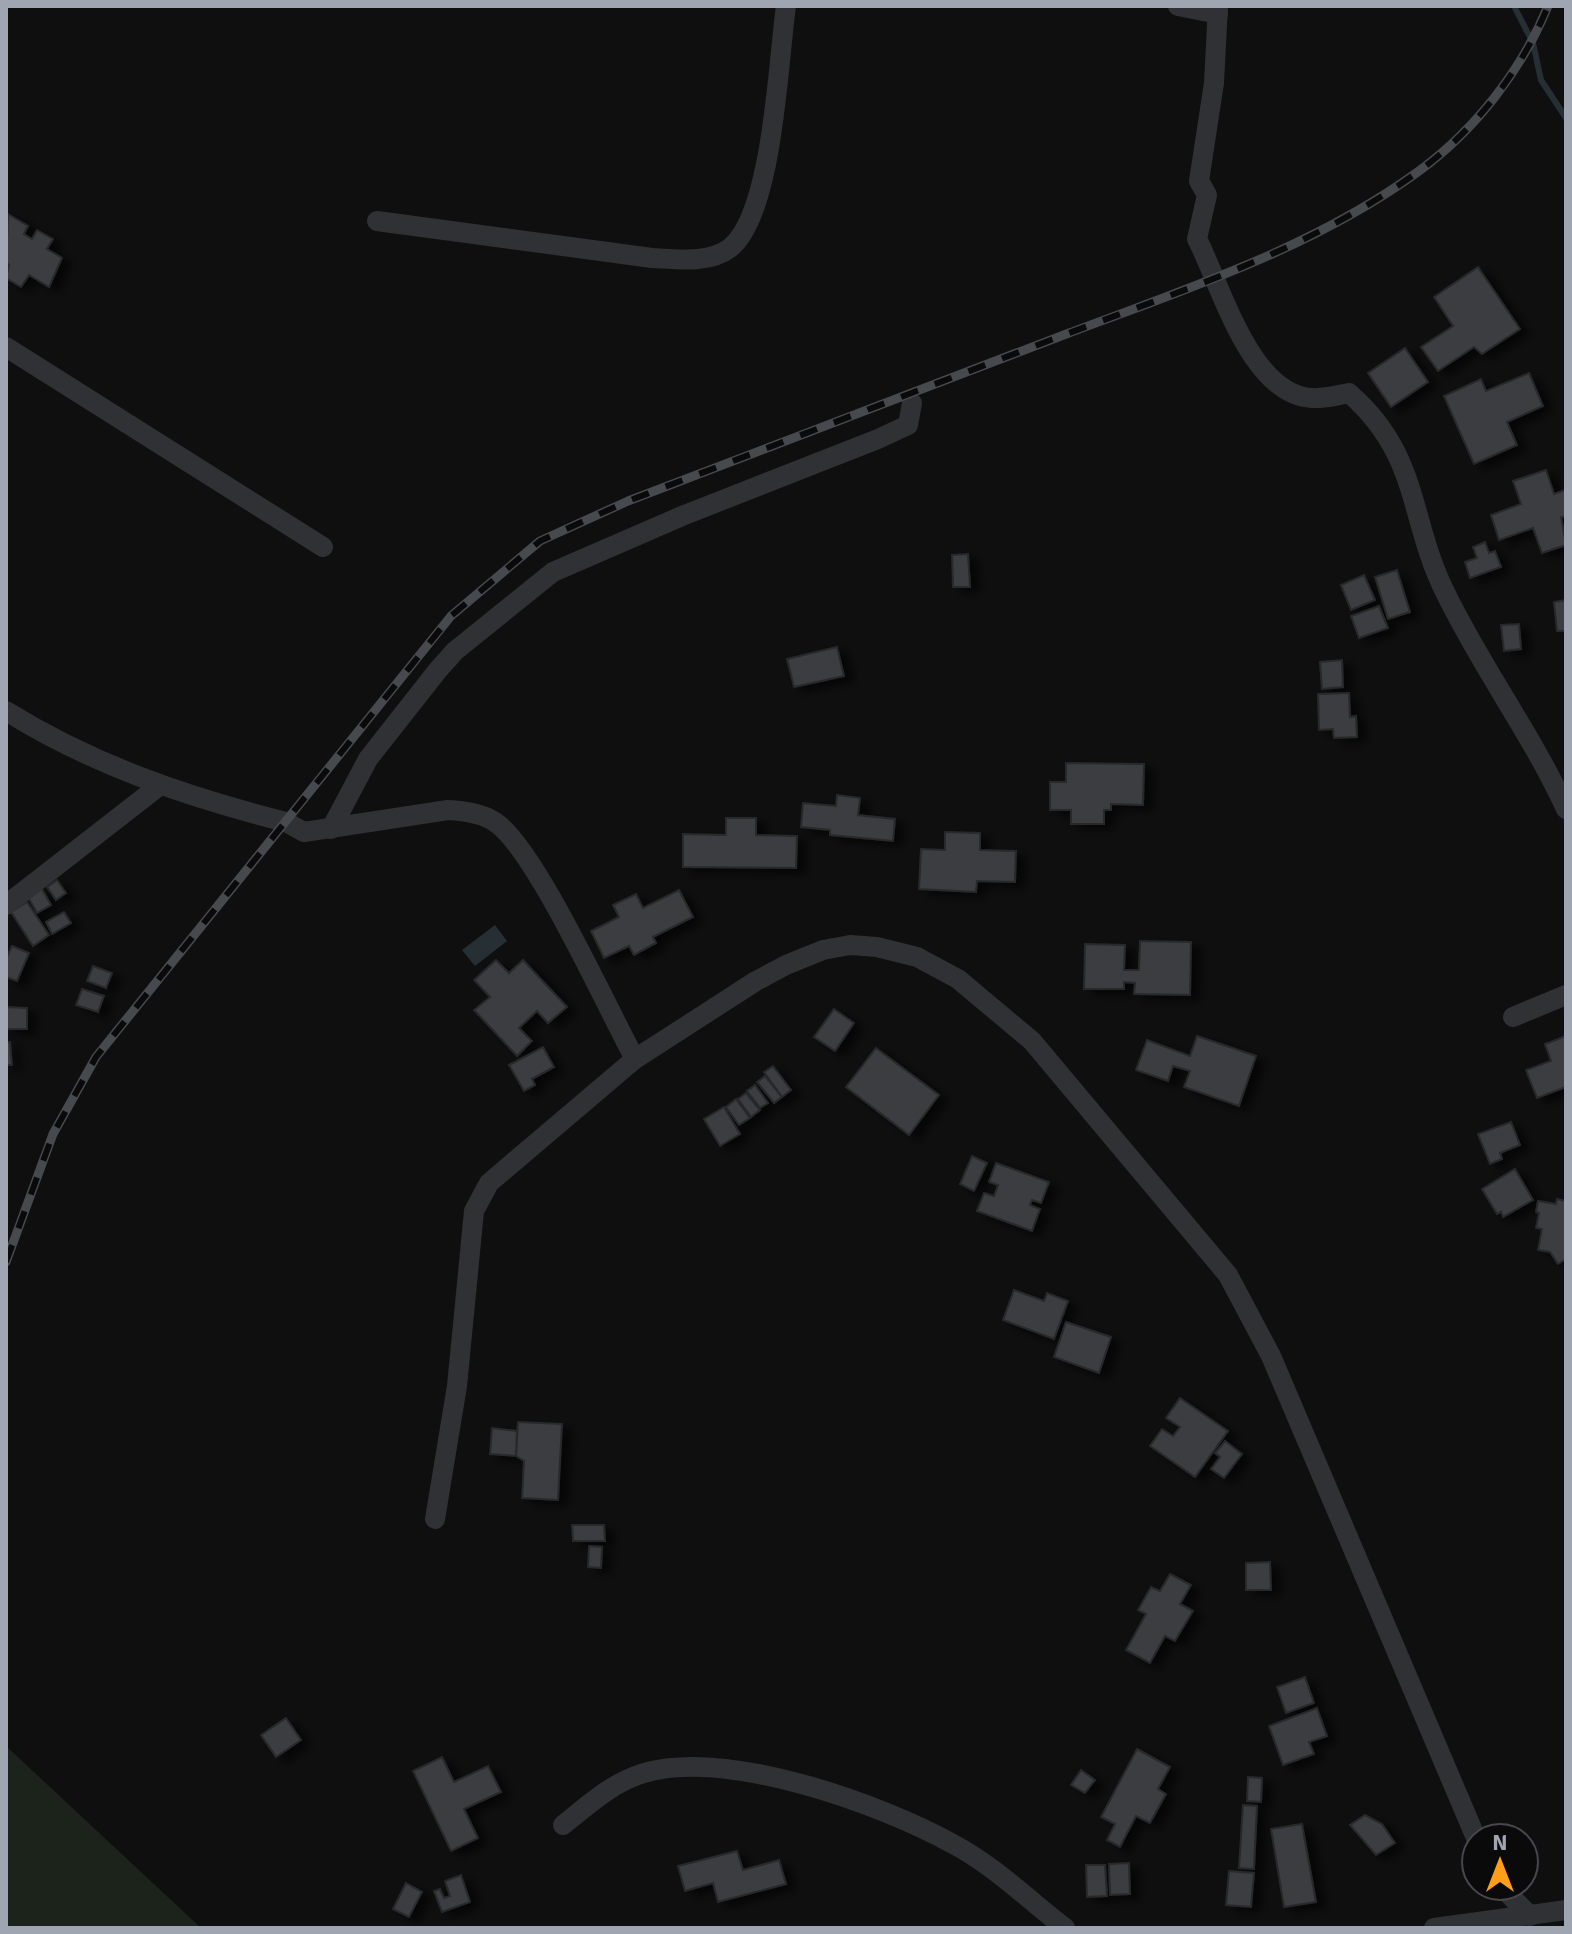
<svg xmlns="http://www.w3.org/2000/svg" width="1572" height="1934" font-family="Signika,sans-serif">
<style>
.green{fill:#1b231b}
.water{fill:#252f34}
.lines{fill:none;stroke-linecap:round;stroke-linejoin:round}
.stream{stroke:#252f34;stroke-width:6}
.building{fill:#3b3c40;stroke:#28292c;stroke-width:2;filter:url(#shadow)}
.minor{stroke:#2f3135;stroke-width:20}
.rail-casing{stroke:#46494e;stroke-width:9}
.rail{stroke:#0a0a0b;stroke-width:6;stroke-dasharray:18;stroke-linecap:butt}
</style>
<defs>
<filter id="shadow"><feDropShadow dx="9" dy="5" stdDeviation="4" flood-color="#0009"/></filter>
</defs>
<rect width="100%" height="100%" fill="#0f0f10"/>
<polygon class="green" points="6,1746 201,1928 6,1928"/>
<polygon class="water" points="495,925 507,941 475,966 462,950"/>
<g class="lines">
<polyline class="stream" points="1514,6 1533,43 1541,80 1566,118"/>
</g>
<g class="building">
<polygon points="8,214 28,226 24,234 32,239 37,230 53,239 47,249 62,258 49,287 29,275 21,287 6,278 9,265 6,262"/>
<polygon points="1478,267 1520,329 1482,354 1474,347 1438,371 1421,347 1453,326 1434,297"/>
<polygon points="1405,348 1428,382 1391,407 1368,373"/>
<polygon points="1529,373 1543,406 1507,422 1517,445 1474,464 1444,396 1481,379 1486,391"/>
<polygon points="1546,470 1554,494 1565,490 1566,494 1566,517 1561,517 1566,545 1542,553 1533,528 1499,540 1491,515 1521,504 1513,481"/>
<polygon points="1485,542 1489,553 1495,551 1501,567 1470,578 1465,562 1477,558 1473,547"/>
<polygon points="968,554 970,587 953,587 952,555"/>
<polygon points="1397,570 1410,612 1388,619 1375,577"/>
<polygon points="1364,575 1375,600 1351,610 1341,585"/>
<polygon points="1566,600 1566,631 1557,631 1554,602"/>
<polygon points="1379,606 1388,628 1359,638 1351,616"/>
<polygon points="1519,624 1521,649 1504,651 1501,625"/>
<polygon points="837,647 844,676 794,687 787,659"/>
<polygon points="1342,660 1343,687 1322,689 1320,662"/>
<polygon points="1349,693 1350,717 1356,716 1357,737 1334,738 1333,729 1319,730 1318,694"/>
<polygon points="1066,763 1144,764 1143,805 1111,804 1111,810 1104,810 1104,824 1071,824 1071,810 1050,810 1050,782 1066,782"/>
<polygon points="837,795 860,798 858,815 895,819 893,841 830,835 830,830 801,827 803,803 836,806"/>
<polygon points="726,818 756,818 756,835 797,836 796,868 683,867 683,834 726,835"/>
<polygon points="945,832 980,833 980,850 1016,851 1015,882 977,881 976,892 919,889 921,849 945,850"/>
<polygon points="57,880 66,893 56,900 47,887"/>
<polygon points="42,889 51,905 37,913 28,897"/>
<polygon points="679,890 693,917 653,937 656,943 634,955 629,946 604,958 591,931 619,917 613,905 636,894 643,908"/>
<polygon points="27,902 49,935 33,946 11,912"/>
<polygon points="64,912 71,923 52,934 46,922"/>
<polygon points="1140,941 1191,942 1190,995 1134,994 1135,983 1124,982 1124,989 1084,989 1085,944 1125,945 1124,970 1139,970"/>
<polygon points="12,946 29,953 17,981 6,977 6,959"/>
<polygon points="496,960 509,973 523,960 567,1007 548,1023 537,1011 519,1028 532,1041 517,1056 474,1010 490,997 474,980"/>
<polygon points="93,966 112,973 106,988 87,981"/>
<polygon points="82,989 104,996 98,1012 76,1005"/>
<polygon points="6,1007 27,1008 27,1029 6,1029"/>
<polygon points="834,1009 854,1023 835,1051 814,1037"/>
<polygon points="1197,1036 1256,1056 1239,1106 1184,1087 1190,1071 1173,1066 1168,1081 1136,1070 1147,1040 1190,1056"/>
<polygon points="1566,1036 1566,1087 1537,1098 1526,1070 1551,1061 1545,1044"/>
<polygon points="6,1042 10,1042 12,1065 6,1065"/>
<polygon points="543,1047 554,1067 532,1079 535,1085 524,1091 509,1065"/>
<polygon points="876,1048 939,1095 909,1135 846,1087"/>
<polygon points="773,1066 791,1090 782,1097 764,1072"/>
<polygon points="765,1076 782,1097 774,1103 757,1082"/>
<polygon points="755,1085 768,1103 760,1108 747,1091"/>
<polygon points="746,1093 760,1110 751,1117 738,1099"/>
<polygon points="736,1099 750,1118 739,1125 726,1107"/>
<polygon points="724,1107 740,1134 720,1146 704,1119"/>
<polygon points="1511,1122 1520,1145 1500,1153 1502,1159 1490,1164 1478,1134"/>
<polygon points="972,1156 987,1163 974,1191 960,1184"/>
<polygon points="996,1163 1049,1182 1041,1203 1032,1200 1030,1205 1040,1209 1032,1231 977,1211 984,1193 994,1196 998,1185 989,1182"/>
<polygon points="1515,1169 1533,1200 1503,1217 1501,1212 1497,1214 1482,1189"/>
<polygon points="1557,1199 1566,1201 1566,1259 1558,1264 1550,1252 1538,1250 1542,1229 1536,1228 1539,1213 1536,1212 1538,1201 1556,1204"/>
<polygon points="1014,1290 1044,1301 1047,1293 1068,1301 1054,1339 1003,1320"/>
<polygon points="1066,1322 1111,1337 1099,1373 1054,1357"/>
<polygon points="1180,1398 1228,1431 1195,1477 1150,1446 1162,1429 1173,1436 1180,1427 1166,1418"/>
<polygon points="518,1422 562,1424 558,1500 522,1498 524,1461 516,1456"/>
<polygon points="492,1428 517,1431 516,1456 490,1454"/>
<polygon points="1225,1441 1242,1454 1224,1478 1211,1469 1220,1457 1215,1453"/>
<polygon points="572,1525 604,1525 605,1541 573,1541"/>
<polygon points="589,1546 602,1547 601,1568 588,1567"/>
<polygon points="1270,1562 1271,1590 1246,1590 1246,1563"/>
<polygon points="1170,1574 1191,1585 1180,1604 1193,1611 1175,1641 1165,1636 1150,1663 1126,1650 1146,1614 1138,1610 1151,1587 1160,1591"/>
<polygon points="1305,1677 1314,1703 1286,1713 1277,1687"/>
<polygon points="1317,1708 1327,1736 1309,1742 1314,1754 1283,1765 1269,1726"/>
<polygon points="286,1718 301,1740 276,1757 261,1735"/>
<polygon points="1137,1749 1170,1767 1158,1789 1166,1794 1150,1823 1136,1816 1120,1847 1107,1840 1115,1824 1101,1817"/>
<polygon points="442,1757 454,1782 488,1766 501,1792 464,1809 478,1838 451,1851 413,1771"/>
<polygon points="1081,1770 1095,1780 1085,1793 1071,1785"/>
<polygon points="1248,1777 1262,1778 1261,1802 1247,1801"/>
<polygon points="1243,1805 1257,1806 1254,1869 1239,1868"/>
<polygon points="1365,1815 1382,1824 1395,1843 1376,1855 1350,1825"/>
<polygon points="1302,1824 1316,1902 1284,1907 1271,1829"/>
<polygon points="737,1851 743,1870 779,1860 786,1884 718,1902 713,1883 685,1891 678,1866"/>
<polygon points="1129,1863 1130,1894 1110,1895 1109,1864"/>
<polygon points="1086,1865 1105,1865 1107,1896 1087,1897"/>
<polygon points="1229,1871 1254,1873 1251,1907 1226,1905"/>
<polygon points="461,1875 470,1902 442,1912 434,1891 440,1889 444,1898 450,1896 445,1881"/>
<polygon points="406,1883 422,1892 409,1917 393,1909"/>
</g>
<g class="lines">
<g class="minor">
<polyline points="1178,6 1218,14"/>
<path d="M1218,6l-4,77 -15,98 8,14 -10,44c24,46 53,156 115,159 12,1 26,-3 37,-5 72,63 59,126 97,201 36,74 86,141 120,215"/>
<path d="M377,221l275,37c24,1 57,6 78,-10 43,-34 48,-186 56,-242"/>
<polyline points="6,347 323,547"/>
<path d="M6,711c87,54 181,86 280,111l18,10 144,-22c16,1 34,3 47,12 40,26 113,188 140,237"/>
<polyline points="331,829 368,759 438,670 455,651 553,572 682,516 878,439 908,425 912,403"/>
<polyline points="6,905 159,786"/>
<polyline points="1513,1017 1566,995"/>
<polyline points="435,1519 457,1386 474,1211 489,1183 635,1059 756,981 786,965 823,950 850,945 877,947 917,957 958,979 1032,1041 1228,1275 1271,1356 1476,1838"/>
<path d="M563,1825c25,-20 50,-43 81,-52 83,-24 235,30 309,71 40,21 76,56 112,84"/>
<polyline points="1501,1886 1530,1916"/>
<polyline points="1434,1928 1566,1910"/>
</g>
<defs>
<path id="rail" d="M6,1262l47,-128 43,-77 355,-441 89,-75 88,-40c147,-56 294,-112 441,-168 120,-45 246,-86 350,-162 56,-41 103,-101 129,-165"/>
</defs>
<use href="#rail" class="rail-casing"/>
<use href="#rail" class="rail"/>
</g>
<rect width="1572" height="1934" fill="none" stroke="#9fa6b2" stroke-width="16"/>
<g transform="translate(1500 1862)"><circle r="38" fill="#0a0a0b" stroke="#46484e" stroke-width="2"/>
<path d="M0-6L14 30L0 20L-14 30Z" fill="#fe9e19"/>
<text y="-12" font-size="22" font-weight="bold" text-anchor="middle" fill="#9fa6b2">N</text>
</g>
</svg>
